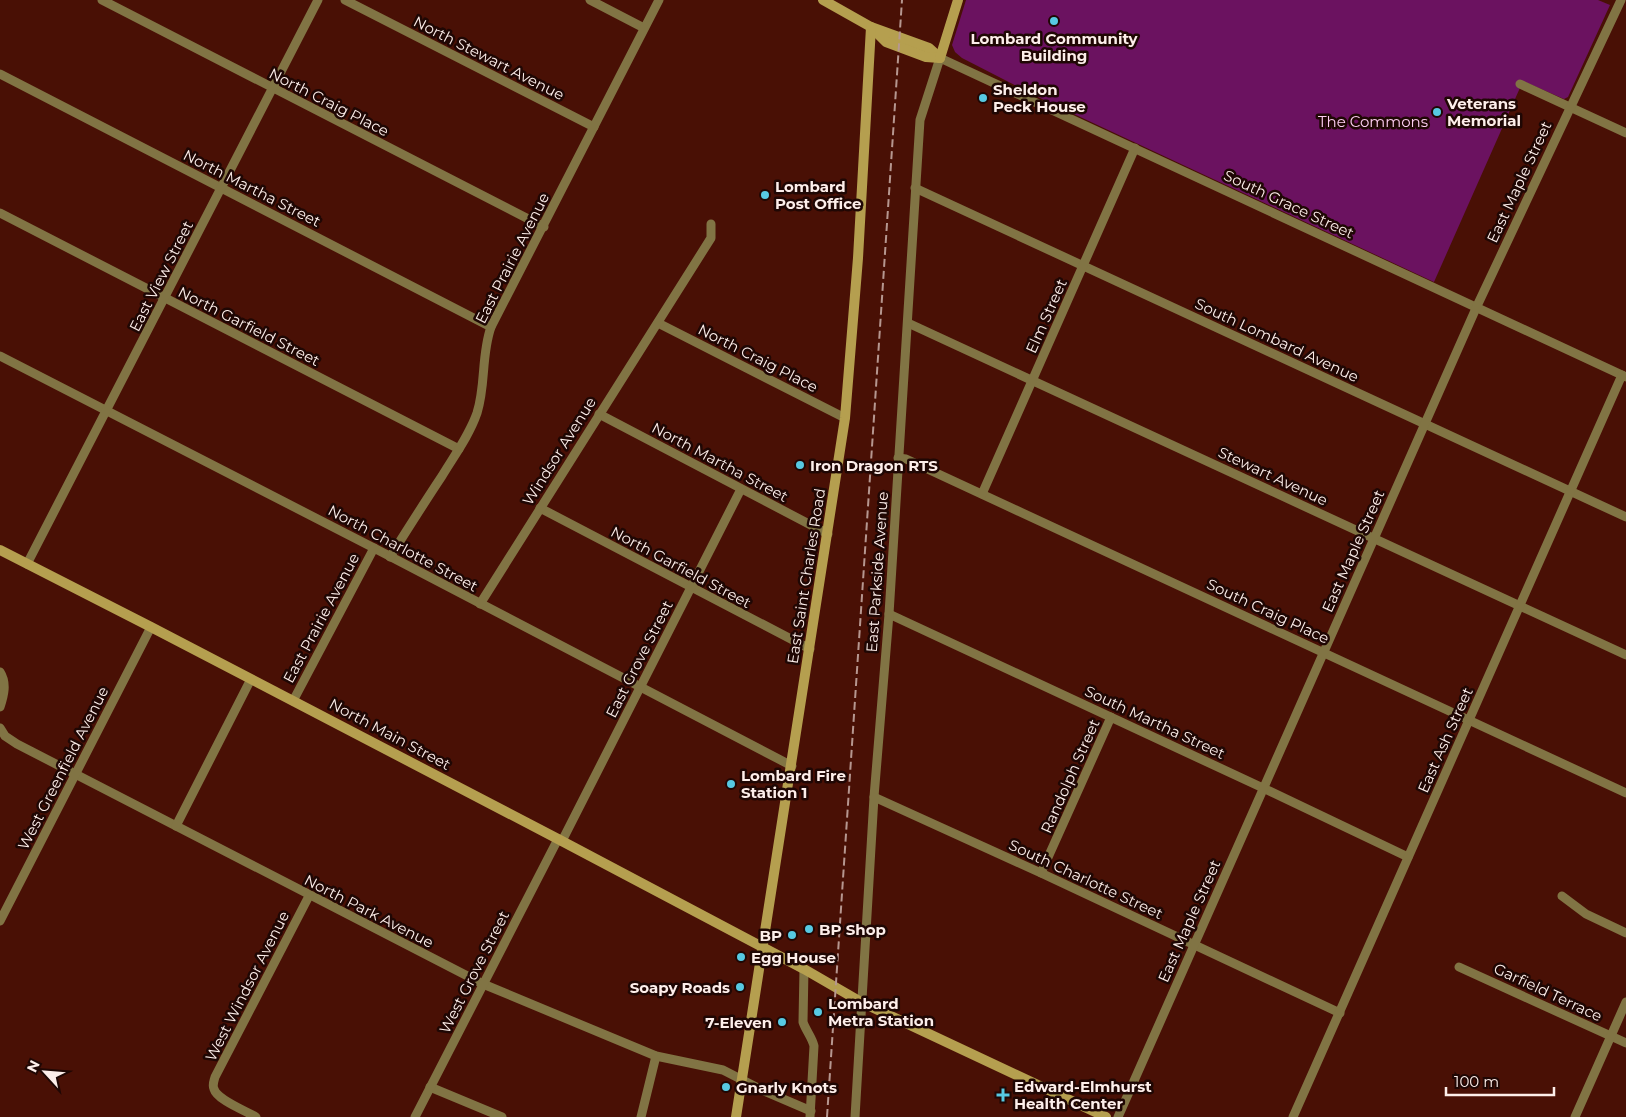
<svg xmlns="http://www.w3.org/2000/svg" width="1626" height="1117" font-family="Montserrat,sans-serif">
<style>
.green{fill:#6b1260}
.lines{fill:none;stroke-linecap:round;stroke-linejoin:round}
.street{stroke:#817444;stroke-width:9}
.secondary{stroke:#b59f4f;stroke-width:10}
.rail{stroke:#b69790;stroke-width:2;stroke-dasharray:8 4;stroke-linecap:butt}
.poi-dot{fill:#57c9e2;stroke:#1f0704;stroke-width:2}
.labels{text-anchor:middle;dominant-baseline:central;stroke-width:5;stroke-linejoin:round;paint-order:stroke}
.poi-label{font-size:15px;font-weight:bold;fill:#fdeeea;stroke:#1f0704;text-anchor:start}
.street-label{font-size:15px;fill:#fdeeea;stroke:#1f0704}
.park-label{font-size:15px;fill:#fecef3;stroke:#1f0704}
</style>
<rect width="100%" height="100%" fill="#491005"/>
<polygon class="green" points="966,0 1598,0 1610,5 1568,97 1564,99 1523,81 1434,282 1046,101 962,58 955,52 952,45"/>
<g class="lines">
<g class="street">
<polyline points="102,0 544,227"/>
<polyline points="345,0 594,127"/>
<polyline points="590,0 644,28"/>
<polyline points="0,74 491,327"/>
<polyline points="1520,84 1626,133"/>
<polyline points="915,188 1626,517"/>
<polyline points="0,213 459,449"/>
<polyline points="658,323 845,418"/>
<polyline points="908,323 1626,655"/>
<polyline points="0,356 374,548 792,766"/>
<polyline points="599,414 828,534"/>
<polyline points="898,458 906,459 1626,793"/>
<polyline points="982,494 1135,148"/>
<polyline points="540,508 810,649"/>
<path d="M390,557c17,-27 34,-54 52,-81 12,-20 27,-40 35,-63 9,-28 4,-58 14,-86l168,-327"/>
<polyline points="27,564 318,0"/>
<polyline points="480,604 711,238 711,224"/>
<polyline points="889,614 1263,788 1408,857"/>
<path d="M0,672c7,11 4,23 0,35"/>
<polyline points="293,701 374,548"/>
<polyline points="0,728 5,736 17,744 483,984 656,1056 723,1070 762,1090 811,1111"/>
<polyline points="874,797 1041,873 1340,1013"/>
<polyline points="176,826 251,679"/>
<polyline points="562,841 741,489"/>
<polyline points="1041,873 1111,717"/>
<polyline points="1562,896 1586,914 1626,933"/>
<polyline points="0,921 151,627"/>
<polyline points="1459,967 1626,1043"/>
<path d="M804,969l-1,53c3,9 9,15 11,24l-4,71"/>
<polyline points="430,1087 502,1117"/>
<path d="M256,1117c-10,-6 -39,-17 -42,-28 -2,-4 0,-8 1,-12l94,-181"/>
<polyline points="415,1117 558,839"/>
<polyline points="641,1117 656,1056"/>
<polyline points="855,1117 874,797 889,614 920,120 940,58 1626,377"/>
<polyline points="1118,1117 1477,306 1621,0"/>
<polyline points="1293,1117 1622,375"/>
<polyline points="1575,1117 1626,1002"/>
</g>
<g class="secondary">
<polyline points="823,0 871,27 929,48 940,58"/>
<polyline points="874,30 886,42 926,57 940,58"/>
<polyline points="940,58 958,0"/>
<polyline points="0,550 151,627 558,839 804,969 861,1002 1106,1117"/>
<polyline points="736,1117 845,418 858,258 871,27"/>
</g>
<polyline class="rail" points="827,1117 902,0"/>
</g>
<g class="poi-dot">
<circle cx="1054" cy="21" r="5"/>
<circle cx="983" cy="98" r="5"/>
<circle cx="1437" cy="112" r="5"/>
<circle cx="765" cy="195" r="5"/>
<circle cx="800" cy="465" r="5"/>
<circle cx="731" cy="784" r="5"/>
<circle cx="809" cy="929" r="5"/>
<circle cx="792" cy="935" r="5"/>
<circle cx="741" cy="957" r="5"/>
<circle cx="740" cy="987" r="5"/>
<circle cx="818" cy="1012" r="5"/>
<circle cx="782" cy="1022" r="5"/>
<circle cx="726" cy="1087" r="5"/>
<path d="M1000.5 1087.5h5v5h5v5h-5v5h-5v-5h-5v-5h5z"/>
</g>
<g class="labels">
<g class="poi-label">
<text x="1054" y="38" text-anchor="middle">Lombard Community<tspan x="1054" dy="17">Building</tspan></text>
<text x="993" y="89">Sheldon<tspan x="993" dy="17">Peck House</tspan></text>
<text x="1447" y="103">Veterans<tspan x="1447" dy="17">Memorial</tspan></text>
<text x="775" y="186">Lombard<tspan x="775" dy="17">Post Office</tspan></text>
<text x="810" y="465">Iron Dragon RTS</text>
<text x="741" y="775">Lombard Fire<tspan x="741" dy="17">Station 1</tspan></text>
<text x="819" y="929">BP Shop</text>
<text x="782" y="935" text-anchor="end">BP</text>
<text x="751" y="957">Egg House</text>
<text x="730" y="987" text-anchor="end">Soapy Roads</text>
<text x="828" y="1003">Lombard<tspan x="828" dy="17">Metra Station</tspan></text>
<text x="772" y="1022" text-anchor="end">7-Eleven</text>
<text x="1014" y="1086">Edward-Elmhurst<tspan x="1014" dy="17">Health Center</tspan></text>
<text x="736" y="1087">Gnarly Knots</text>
</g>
<g class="street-label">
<text transform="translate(489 58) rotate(27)">North Stewart Avenue</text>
<text transform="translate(329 102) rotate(27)">North Craig Place</text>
<text transform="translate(1519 182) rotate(-65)">East Maple Street</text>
<text transform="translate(252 188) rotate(27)">North Martha Street</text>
<text transform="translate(1289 204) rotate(25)">South Grace Street</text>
<text transform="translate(512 258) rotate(-63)">East Prairie Avenue</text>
<text transform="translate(161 276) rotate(-63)">East View Street</text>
<text transform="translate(1046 316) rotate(-66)">Elm Street</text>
<text transform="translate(249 326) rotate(27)">North Garfield Street</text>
<text transform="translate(1277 340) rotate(25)">South Lombard Avenue</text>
<text transform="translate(758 358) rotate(27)">North Craig Place</text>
<text transform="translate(559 451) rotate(-58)">Windsor Avenue</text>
<text transform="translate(720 462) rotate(28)">North Martha Street</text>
<text transform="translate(1273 476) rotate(25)">Stewart Avenue</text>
<text transform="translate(403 548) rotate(28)">North Charlotte Street</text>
<text transform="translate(1353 551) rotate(-66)">East Maple Street</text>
<text transform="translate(681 567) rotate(28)">North Garfield Street</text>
<text transform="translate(877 572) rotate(-86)">East Parkside Avenue</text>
<text transform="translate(806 576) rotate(-81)">East Saint Charles Road</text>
<text transform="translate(1268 611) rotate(25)">South Craig Place</text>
<text transform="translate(321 618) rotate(-62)">East Prairie Avenue</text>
<text transform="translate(639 659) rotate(-63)">East Grove Street</text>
<text transform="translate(1155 722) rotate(25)">South Martha Street</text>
<text transform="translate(390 734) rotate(28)">North Main Street</text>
<text transform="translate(1445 740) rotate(-66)">East Ash Street</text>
<text transform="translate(63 768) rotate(-63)">West Greenfield Avenue</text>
<text transform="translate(1070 776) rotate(-66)">Randolph Street</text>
<text transform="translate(1086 879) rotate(25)">South Charlotte Street</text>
<text transform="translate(369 911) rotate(27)">North Park Avenue</text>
<text transform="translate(1189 921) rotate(-66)">East Maple Street</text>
<text transform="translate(474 972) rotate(-63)">West Grove Street</text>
<text transform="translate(247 986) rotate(-63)">West Windsor Avenue</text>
<text transform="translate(1548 992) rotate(25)">Garfield Terrace</text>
</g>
<g class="park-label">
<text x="1373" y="121">The Commons</text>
</g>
</g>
<g transform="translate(45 1072) rotate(296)" stroke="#1f0704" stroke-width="4" paint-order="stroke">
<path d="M0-4L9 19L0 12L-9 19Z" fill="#fdeeea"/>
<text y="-8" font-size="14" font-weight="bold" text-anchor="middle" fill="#fdeeea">N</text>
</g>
<path d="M1446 1087v8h108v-8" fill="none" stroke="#fdeeea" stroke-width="2.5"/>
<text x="1454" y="1087" font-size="15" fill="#fdeeea" stroke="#1f0704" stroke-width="4" paint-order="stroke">100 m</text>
</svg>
